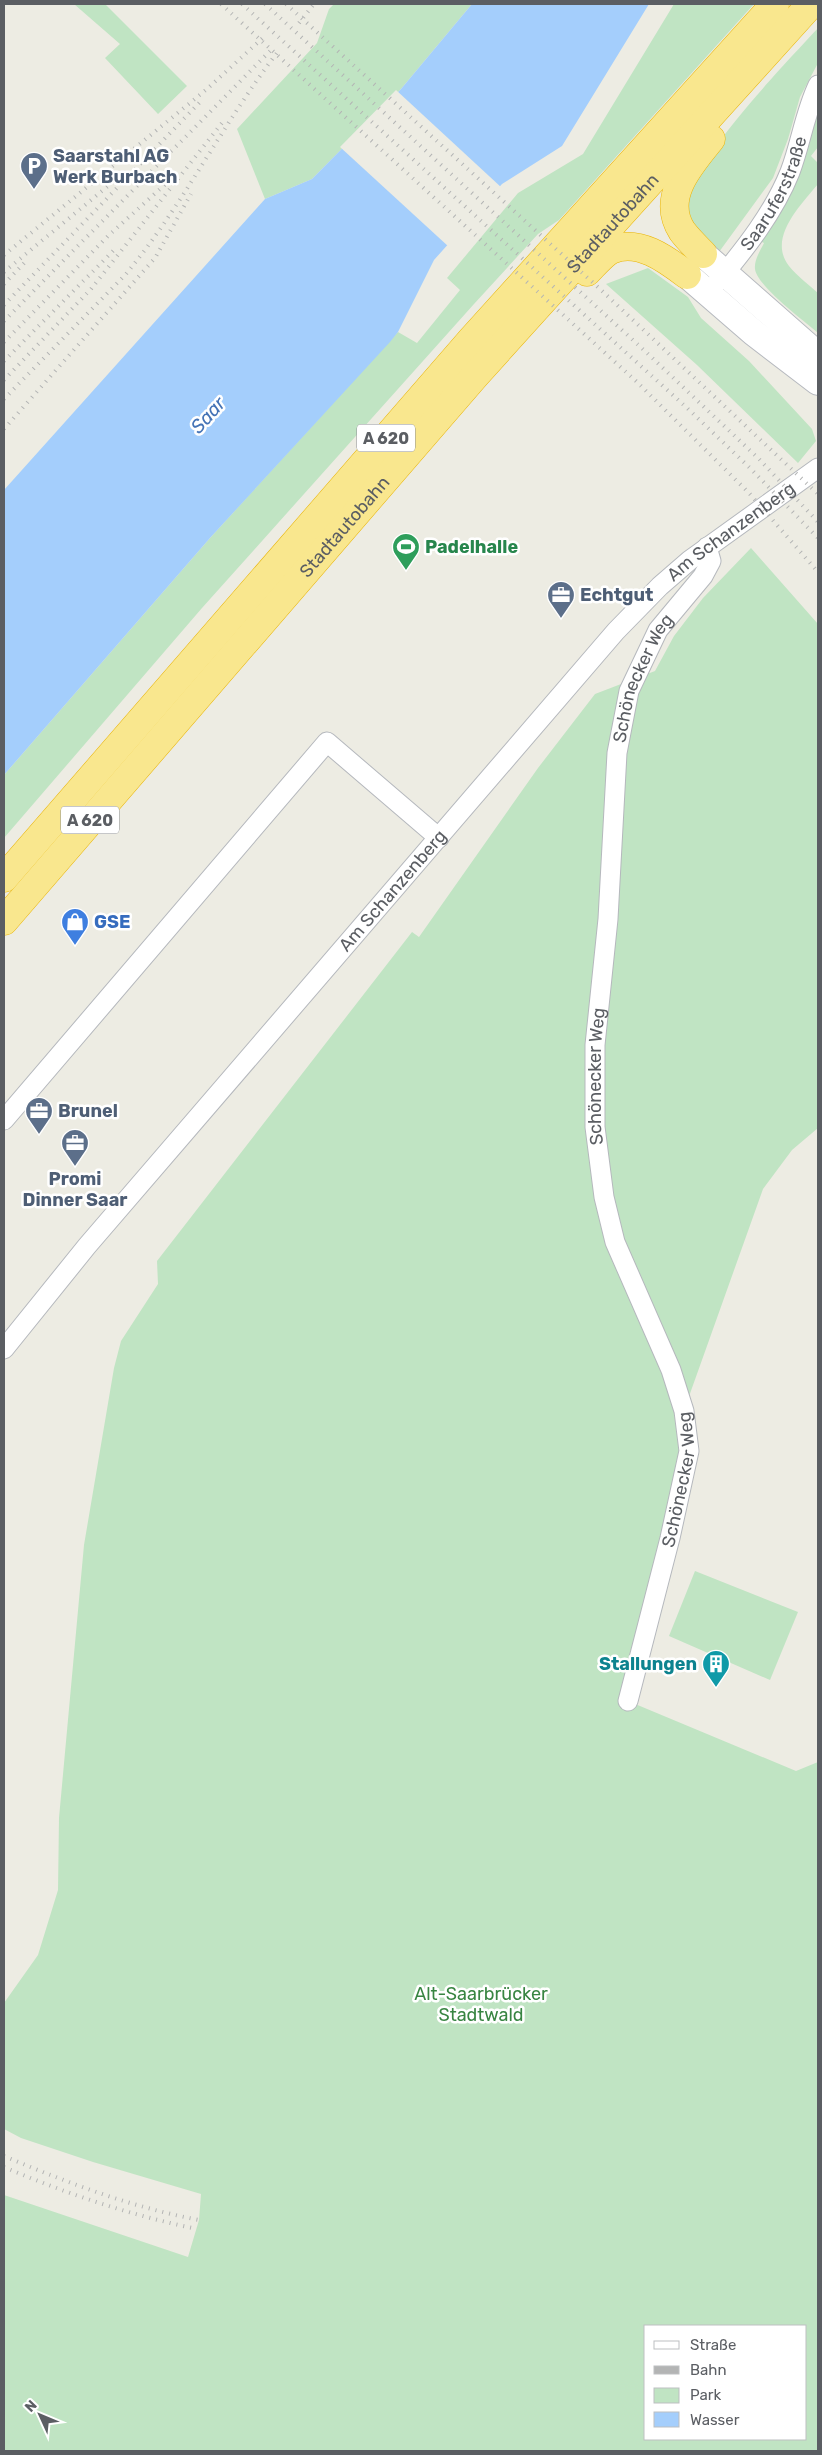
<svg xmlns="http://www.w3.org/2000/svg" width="822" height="2455" font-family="Rubik,sans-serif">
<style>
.green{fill:#c0e4c3;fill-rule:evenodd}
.water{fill:#a4cefc}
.pier{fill:#edece3}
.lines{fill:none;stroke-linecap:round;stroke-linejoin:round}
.minor-casing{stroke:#b5b8bd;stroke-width:21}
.secondary-casing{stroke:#b6b9bf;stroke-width:28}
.motorway-casing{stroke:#e9b407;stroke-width:29}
.minor{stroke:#fff;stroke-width:19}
.secondary{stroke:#fff;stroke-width:26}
.motorway{stroke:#f9e78e;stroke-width:28}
.rail{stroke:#b3b4b4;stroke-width:4;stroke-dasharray:1 6;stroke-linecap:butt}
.labels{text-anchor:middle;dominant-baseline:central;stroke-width:5;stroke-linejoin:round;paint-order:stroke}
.shield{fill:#fff;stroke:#8c8e92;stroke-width:1}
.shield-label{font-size:16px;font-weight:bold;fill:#5b5e63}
.service-label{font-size:18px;font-weight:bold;fill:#4e5e75;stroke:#fff;text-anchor:start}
.street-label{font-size:18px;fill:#5b5e63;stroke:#fff}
.leisure-label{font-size:18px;font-weight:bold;fill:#27864d;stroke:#fff;text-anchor:start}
.shop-label{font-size:18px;font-weight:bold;fill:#366cbe;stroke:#fff;text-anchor:start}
.culture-label{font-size:18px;font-weight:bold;fill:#0d838f;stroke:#fff;text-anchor:end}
.park-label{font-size:18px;fill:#388542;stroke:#fff}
.water-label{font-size:19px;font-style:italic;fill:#4473b6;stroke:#fff}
</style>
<rect width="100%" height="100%" fill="#edece3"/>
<g class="green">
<polygon points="74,4 105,4 187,86 158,114 105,58 120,44"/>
<polygon points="334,4 472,4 401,89 312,179 265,199 237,129 317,43 329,9"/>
<polygon points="674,4 754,4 559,220 538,234 474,304 202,608 4,838 4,775 210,538 398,332 417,343 460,290 447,278 518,193 583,154"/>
<path d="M818,28v35l-18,34 -12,42 -15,39 -54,74c-12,-9 -27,-23 -33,-37 -14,-36 106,-158 132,-187z"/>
<path d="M818,107v40l-7,9 7,7v21c-17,21 -51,54 -29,82 8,10 20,19 29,27v40c-14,-12 -61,-47 -63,-64 -1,-9 5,-18 9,-26l-4,-2 37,-63 12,-33z"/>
<polygon points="648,268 688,297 701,318 749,361 812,429 816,441 798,463 697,365 606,284"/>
<path d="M751,548l67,76v504l-26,22 -29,39 -76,213 6,50 -65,249 168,70 22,-9v689h-814v-256l184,62 11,-37 2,-26 -108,-32 -72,-24 -17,-9v-126l34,-48 20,-65 1,-72 25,-273 30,-177 7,-27 37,-57 -1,-23 255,-329 7,5 119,-169 57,-74 60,-23 19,-35 29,-38zM646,2326h160v113h-160z"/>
<polygon points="695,1571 798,1612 770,1680 669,1636"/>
</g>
<polygon class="water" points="472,4 649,4 562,146 502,184 434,260 398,332 390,342 210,538 4,775 4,490 265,199 312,179 401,89"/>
<polygon class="pier" points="396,90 502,188 449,247 340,147"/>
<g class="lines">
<defs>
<g id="minor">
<path id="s1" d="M718,281c27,-32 56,-69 72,-109 11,-29 15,-60 28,-87"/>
<polyline points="4,1120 327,742 439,838"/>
<path id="s2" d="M4,1349l83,-103 529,-615 44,-45 30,-26 128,-92"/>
<path id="s3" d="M628,1701l42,-163 19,-87 -5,-40 -13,-41 -56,-128 -11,-45 -9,-70v-82l13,-126 9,-166 12,-62 29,-61 45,-54 8,-15 -4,-14"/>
</g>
<g id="secondary">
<polyline points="703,254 818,355"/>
<polyline points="687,275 754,333 818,382"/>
</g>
<g id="motorway">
<path d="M703,254c-7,-7 -15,-15 -21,-23 -22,-34 9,-67 29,-92"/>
<path d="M587,272c7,-7 16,-18 24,-22 27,-12 55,9 76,25"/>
<polyline points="4,878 471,340 775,4"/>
<path id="s4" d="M4,921l471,-545 336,-372"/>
</g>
</defs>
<use href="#minor" class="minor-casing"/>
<use href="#secondary" class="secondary-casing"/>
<use href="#motorway" class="motorway-casing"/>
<use href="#minor" class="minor"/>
<use href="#secondary" class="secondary"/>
<use href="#motorway" class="motorway"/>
<g class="rail">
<polyline points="221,4 637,382 749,493 818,572"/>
<polyline points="242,4 686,407 750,468 818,538"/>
<polyline points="265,4 646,352 759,459 818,522"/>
<polyline points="286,4 600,289 818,494"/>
<polyline points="299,23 314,4"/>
<polyline points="4,255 207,89 266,35"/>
<polyline points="4,272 125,172"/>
<polyline points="4,284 28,259"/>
<polyline points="4,305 202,100"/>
<polyline points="4,321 272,49"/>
<polyline points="4,342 108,236 170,180"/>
<polyline points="4,361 116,248"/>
<polyline points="4,380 91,289 222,123"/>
<path d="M4,399l122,-125c58,-70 98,-153 154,-225"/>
<polyline points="4,429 155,258 191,194"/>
<path d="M4,2156c64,27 127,51 195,64"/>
<path d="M4,2167c63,27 126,48 193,62"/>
</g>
</g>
<defs>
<symbol id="parking-pin" viewBox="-11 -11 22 30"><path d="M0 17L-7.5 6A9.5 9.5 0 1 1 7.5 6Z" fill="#5c6f8a" stroke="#fff"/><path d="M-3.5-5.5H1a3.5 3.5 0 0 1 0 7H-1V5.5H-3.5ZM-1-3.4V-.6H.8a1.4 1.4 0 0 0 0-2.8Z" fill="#fff"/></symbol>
<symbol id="stadium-pin" viewBox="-11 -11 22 30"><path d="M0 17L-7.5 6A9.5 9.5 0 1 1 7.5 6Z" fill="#2e9e5b" stroke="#fff"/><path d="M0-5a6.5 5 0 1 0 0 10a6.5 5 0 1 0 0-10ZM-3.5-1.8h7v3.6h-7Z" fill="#fff"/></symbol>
<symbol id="office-pin" viewBox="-11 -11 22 30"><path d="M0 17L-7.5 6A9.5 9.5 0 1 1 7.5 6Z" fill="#5c6f8a" stroke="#fff"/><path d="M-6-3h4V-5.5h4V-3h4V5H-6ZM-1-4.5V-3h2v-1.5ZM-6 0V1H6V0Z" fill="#fff"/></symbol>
<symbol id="shop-pin" viewBox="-11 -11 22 30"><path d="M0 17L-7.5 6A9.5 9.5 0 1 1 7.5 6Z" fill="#3f7fe0" stroke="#fff"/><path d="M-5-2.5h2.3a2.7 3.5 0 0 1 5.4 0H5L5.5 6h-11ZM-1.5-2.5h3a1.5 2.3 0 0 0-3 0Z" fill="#fff"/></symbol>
<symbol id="building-pin" viewBox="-11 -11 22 30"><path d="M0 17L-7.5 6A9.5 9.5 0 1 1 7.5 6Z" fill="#0f9aa8" stroke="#fff"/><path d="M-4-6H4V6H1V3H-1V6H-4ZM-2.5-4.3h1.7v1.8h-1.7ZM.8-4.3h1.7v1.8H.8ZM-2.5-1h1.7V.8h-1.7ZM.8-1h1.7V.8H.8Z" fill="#fff"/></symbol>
</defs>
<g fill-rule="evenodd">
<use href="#parking-pin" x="18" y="150" width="32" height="43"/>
<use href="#stadium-pin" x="390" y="531" width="32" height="43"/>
<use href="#office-pin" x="545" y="579" width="32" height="43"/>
<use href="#shop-pin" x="59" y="906" width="32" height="43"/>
<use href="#office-pin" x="23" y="1095" width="32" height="43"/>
<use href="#office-pin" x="59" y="1127" width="32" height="43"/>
<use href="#building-pin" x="700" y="1648" width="32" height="43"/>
</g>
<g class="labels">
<g class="shield">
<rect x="357" y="424.5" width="58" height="27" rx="4"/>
<rect x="61" y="806.5" width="58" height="27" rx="4"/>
</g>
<g class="shield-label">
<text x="386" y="438">A 620</text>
<text x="90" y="820">A 620</text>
</g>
<g class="service-label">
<text x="53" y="156">Saarstahl AG<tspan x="53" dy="21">Werk Burbach</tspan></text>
<text x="580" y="595">Echtgut</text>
<text x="58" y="1111">Brunel</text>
<text x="75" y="1179" text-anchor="middle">Promi<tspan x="75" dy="21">Dinner Saar</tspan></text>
</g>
<g class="street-label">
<text stroke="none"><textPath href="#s1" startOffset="105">Saaruferstraße</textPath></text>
<text stroke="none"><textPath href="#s4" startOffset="926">Stadtautobahn</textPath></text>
<text stroke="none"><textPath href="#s4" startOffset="521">Stadtautobahn</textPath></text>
<text stroke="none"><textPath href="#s2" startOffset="1096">Am Schanzenberg</textPath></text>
<text stroke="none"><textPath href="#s3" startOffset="1052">Schönecker Weg</textPath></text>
<text stroke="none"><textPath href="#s2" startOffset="601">Am Schanzenberg</textPath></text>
<text stroke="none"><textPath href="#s3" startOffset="648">Schönecker Weg</textPath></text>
<text stroke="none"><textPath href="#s3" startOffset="228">Schönecker Weg</textPath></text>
</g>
<g class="leisure-label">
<text x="425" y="547">Padelhalle</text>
</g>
<g class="shop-label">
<text x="94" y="922">GSE</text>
</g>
<g class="culture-label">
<text x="697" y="1664">Stallungen</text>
</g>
<g class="park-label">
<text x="481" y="1994">Alt-Saarbrücker<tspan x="481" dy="21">Stadtwald</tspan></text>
</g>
<g class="water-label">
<text transform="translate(208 415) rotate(-48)">Saar</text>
</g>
</g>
<rect width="822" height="2455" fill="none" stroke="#5b5e63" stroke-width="10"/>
<rect x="644" y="2325" width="162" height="115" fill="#ffffff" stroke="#bdbfc1"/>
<rect x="654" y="2341" width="25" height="8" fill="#ffffff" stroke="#bdbfc1"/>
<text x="690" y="2350" font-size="15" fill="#5b5e63">Straße</text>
<rect x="654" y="2366" width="25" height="8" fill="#b3b4b4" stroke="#bdbfc1"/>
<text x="690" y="2375" font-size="15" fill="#5b5e63">Bahn</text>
<rect x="654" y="2388" width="25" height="15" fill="#c0e4c3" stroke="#bdbfc1"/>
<text x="690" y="2400" font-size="15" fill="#5b5e63">Park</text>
<rect x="654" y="2412" width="25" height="15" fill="#a4cefc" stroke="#bdbfc1"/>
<text x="690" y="2425" font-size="15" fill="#5b5e63">Wasser</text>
<g transform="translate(40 2415) rotate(314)" stroke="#ffffff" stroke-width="4" paint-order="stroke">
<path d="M0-4L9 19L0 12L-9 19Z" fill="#5b5e63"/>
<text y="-8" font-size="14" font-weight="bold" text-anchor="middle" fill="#5b5e63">N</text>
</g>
</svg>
